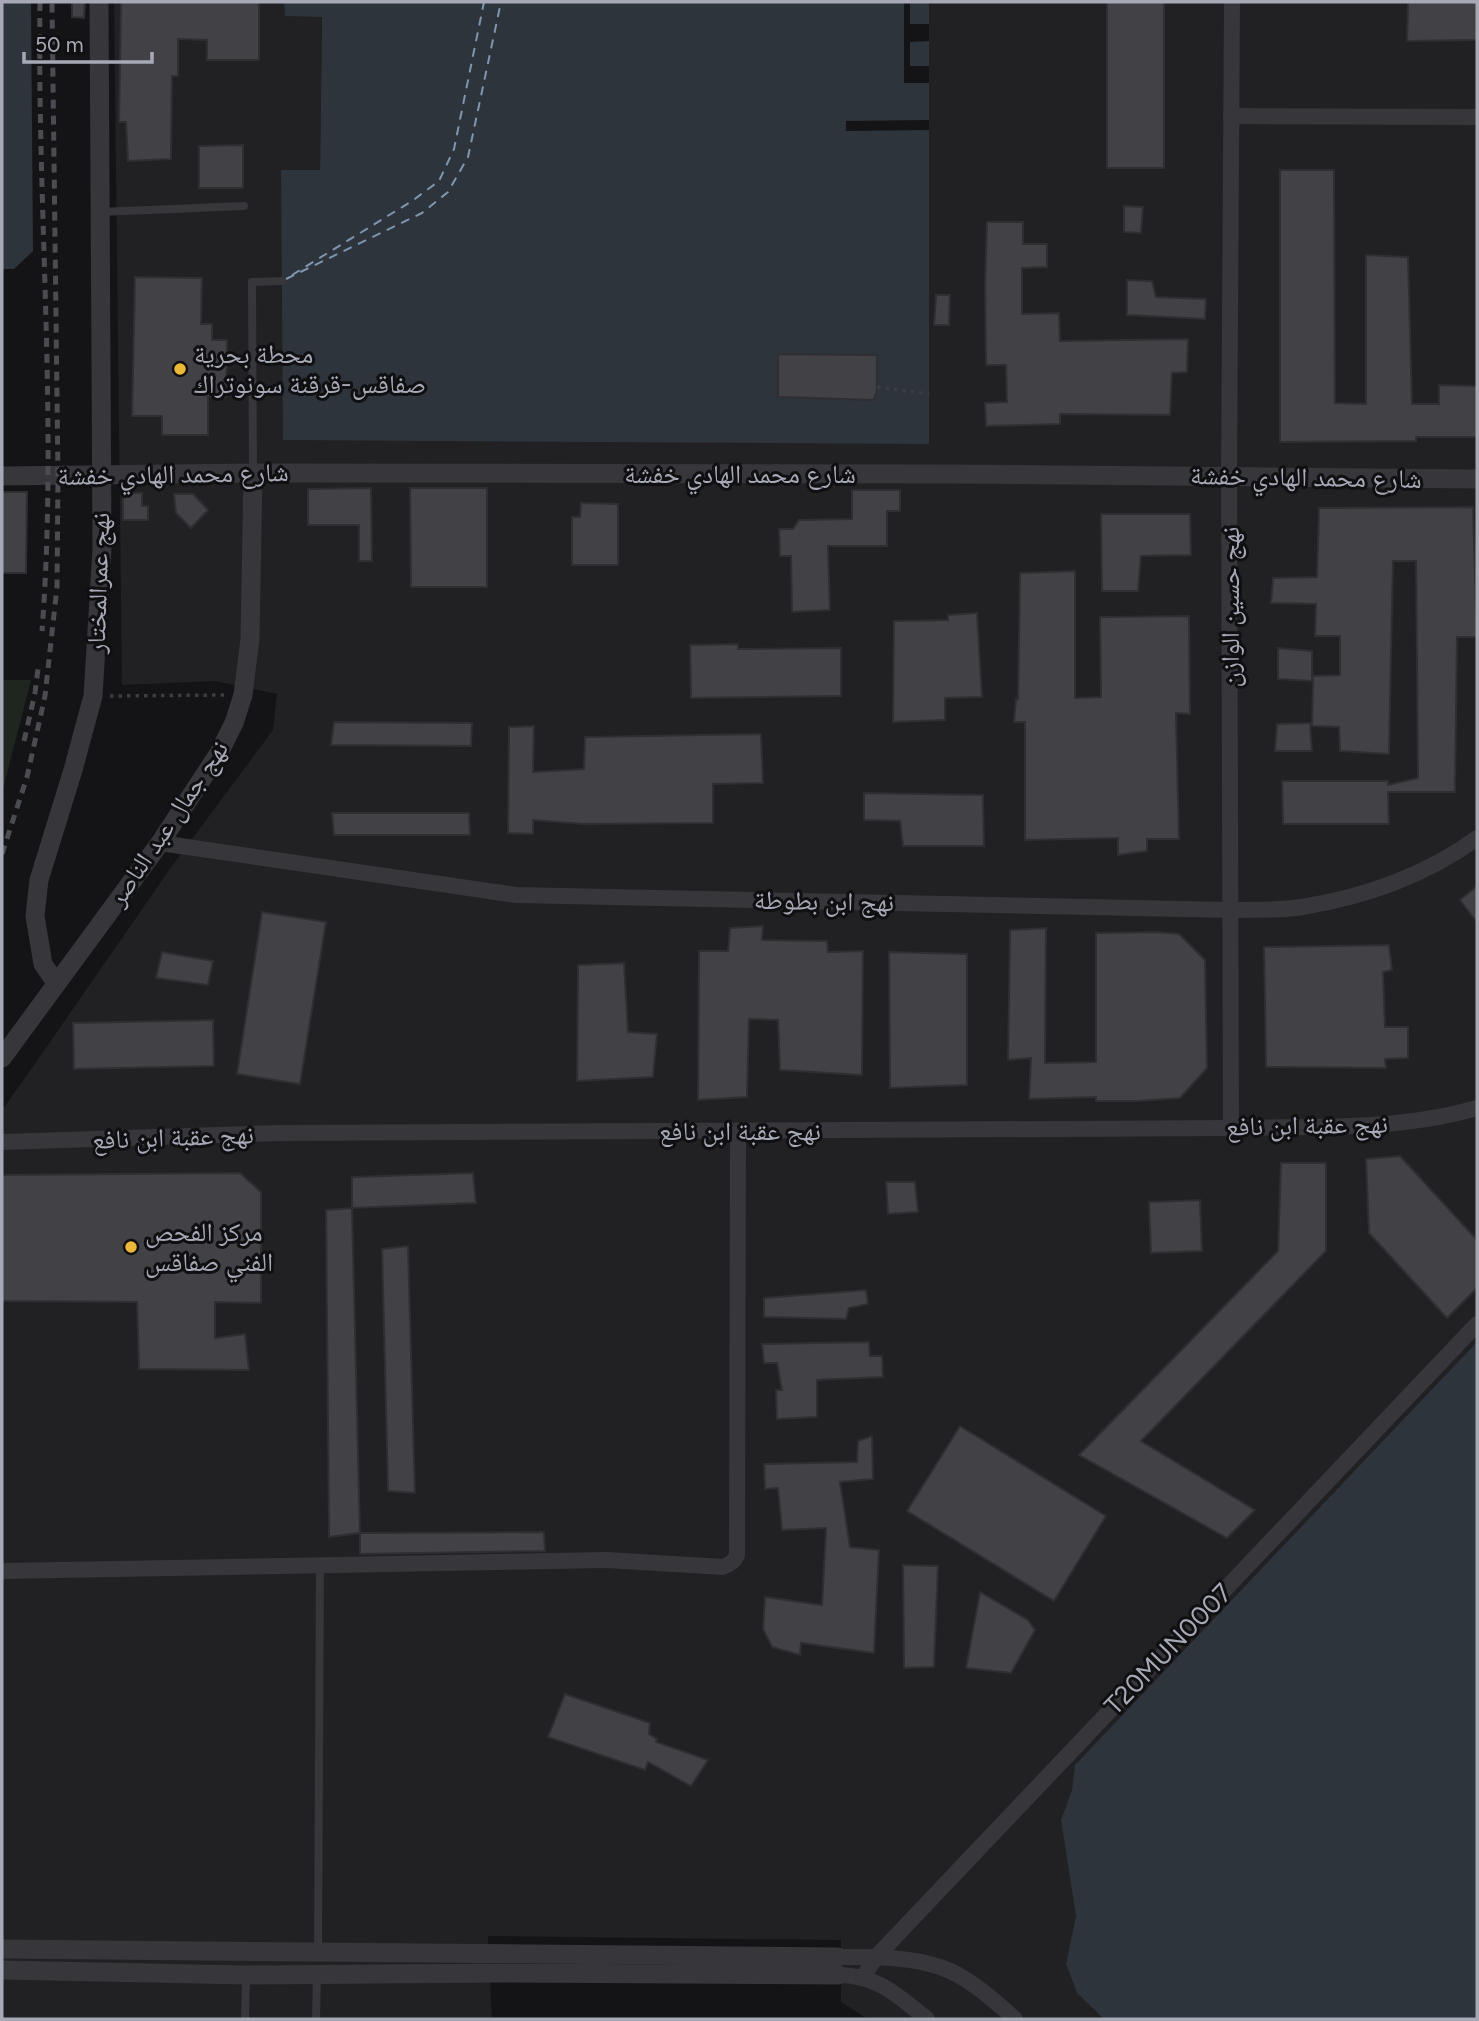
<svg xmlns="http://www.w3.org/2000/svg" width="1479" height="2021" font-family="Figtree,'Noto Naskh Arabic',sans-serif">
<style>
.built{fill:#212023}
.green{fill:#1f2620}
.water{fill:#2d343b}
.pier{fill:#141416}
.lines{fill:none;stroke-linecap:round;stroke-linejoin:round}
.ferry{stroke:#7f96b0;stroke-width:2;stroke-dasharray:9 7;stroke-linecap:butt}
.building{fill:#414146;stroke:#2f2e32;stroke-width:2}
.path{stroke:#3c3d42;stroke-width:3.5;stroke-dasharray:3.5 5;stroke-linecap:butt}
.service{stroke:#36363b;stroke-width:8}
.minor{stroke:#36363b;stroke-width:16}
.tertiary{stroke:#36363b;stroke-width:19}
.rail{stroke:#4b4c52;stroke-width:5;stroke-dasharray:9 7;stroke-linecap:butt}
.poi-dot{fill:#ebb837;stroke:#100f11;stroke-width:2.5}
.labels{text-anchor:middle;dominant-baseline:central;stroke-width:6;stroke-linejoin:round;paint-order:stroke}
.poi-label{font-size:26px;fill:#a7aab6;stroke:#100f11;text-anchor:start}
.street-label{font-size:26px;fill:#a7aab6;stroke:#100f11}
</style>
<rect width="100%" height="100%" fill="#141416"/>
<polygon class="built" points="114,2 284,2 285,15 322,16 320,171 282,170 929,444 929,2 1477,2 1477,2019 868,2019 841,2002 841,1940 488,1936 492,2019 2,2019 2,1110 32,1068 172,866 273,730 277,694 215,681 122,685"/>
<polygon class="green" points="2,680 31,680 2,793"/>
<g class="water">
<polygon points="2,2 31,2 33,251 14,269 2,269"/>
<polygon points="284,2 929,2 929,444 283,440 281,170 320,170 322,17 285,16"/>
<polygon points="1477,1342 1477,2019 1104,2019 1077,1993 1066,1964 1076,1916 1061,1820 1072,1790 1075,1765"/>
</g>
<g class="pier">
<polygon points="904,2 910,2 910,24 929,24 929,41 910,42 910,66 929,66 929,83 904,83"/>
<polygon points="929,120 929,130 846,131 846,121"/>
</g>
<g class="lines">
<g class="ferry">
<polyline points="292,275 412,201 439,181 454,149 484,2"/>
<polyline points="286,279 422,213 448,192 468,157 501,2"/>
</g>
</g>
<g class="building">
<polygon points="72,2 85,2 84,18 72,17"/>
<polygon points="121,2 259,2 259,60 207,60 207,40 178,39 178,76 172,76 171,159 128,161 126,122 119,122"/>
<rect x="1107" y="2" width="57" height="166"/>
<polygon points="1408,2 1477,2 1477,40 1407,41"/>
<polygon points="243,145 243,188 199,188 199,146"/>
<polygon points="1280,170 1334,170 1335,403 1366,404 1366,255 1408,257 1412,404 1439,404 1439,385 1477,386 1477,437 1416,437 1416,441 1280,442"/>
<polygon points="1124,206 1143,207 1141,233 1124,232"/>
<polygon points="987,222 1023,222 1023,244 1047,244 1047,267 1022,268 1022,314 1059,313 1060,341 1188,339 1187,372 1172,373 1170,415 1060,414 1060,424 986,426 985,403 1007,402 1006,365 986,365 985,285"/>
<polygon points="135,277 202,278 201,324 212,324 212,340 227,340 226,397 208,397 208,435 162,435 162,416 132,416"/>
<polygon points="1127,280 1152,281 1156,297 1206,299 1205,319 1127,315"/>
<polygon points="936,295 950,295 949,325 934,325"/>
<polygon points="778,354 877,355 877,391 874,400 778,397"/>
<polygon points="371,488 372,561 359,561 359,525 308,525 308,489"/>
<polygon points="410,488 487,488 487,587 411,587"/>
<polygon points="852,490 900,490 900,511 887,511 887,546 828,546 830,610 792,612 791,556 780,556 779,529 793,529 799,520 852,519"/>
<polygon points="2,492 27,492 26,573 2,573"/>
<polygon points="123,493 142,493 142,506 148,506 148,520 123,520"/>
<polygon points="174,494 193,494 208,510 191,528 176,513"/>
<polygon points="581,503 618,504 618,565 572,565 572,517 580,517"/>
<polygon points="1473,507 1477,637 1457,637 1455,792 1388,792 1389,824 1283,824 1282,781 1388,781 1388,785 1418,778 1416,561 1393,561 1389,754 1340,751 1339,727 1312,726 1313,676 1340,675 1340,636 1315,636 1316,604 1271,603 1273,578 1317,577 1319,508"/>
<polygon points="1101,514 1190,514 1191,555 1141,556 1138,591 1102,591"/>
<polygon points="1075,571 1075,698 1101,697 1100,617 1189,616 1190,714 1176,713 1179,839 1147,839 1147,851 1118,855 1118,838 1025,840 1025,722 1014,722 1016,699 1018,699 1020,573"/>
<polygon points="977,613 982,697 945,698 945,720 893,722 894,621 948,620 948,615"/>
<polygon points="738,644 738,649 841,648 841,696 691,698 690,645"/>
<polygon points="1278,648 1312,651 1312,681 1278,679"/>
<polygon points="334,722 472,723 471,746 331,745"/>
<polygon points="1310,723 1312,751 1275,751 1277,724"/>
<polygon points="534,726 533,772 584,769 585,737 761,734 763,783 713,784 713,823 583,824 533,820 533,834 508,833 509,727"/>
<polygon points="864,793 983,795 984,846 903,846 900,821 864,820"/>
<polygon points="332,813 469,813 470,835 334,835"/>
<polygon points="1477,886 1477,922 1460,900"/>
<polygon points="262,912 326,922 300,1084 237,1074"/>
<polygon points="763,926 762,940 827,941 828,952 863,951 862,1075 780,1070 778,1020 749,1019 747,1097 698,1100 699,951 728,951 730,928"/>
<polygon points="1046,928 1045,1063 1096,1062 1096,933 1157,932 1179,934 1205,960 1207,1068 1180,1098 1138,1101 1096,1101 1096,1097 1029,1099 1031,1058 1008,1060 1010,930"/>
<polygon points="1389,945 1392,970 1383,972 1385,1027 1408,1027 1408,1058 1385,1059 1386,1068 1266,1067 1264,947"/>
<polygon points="162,952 213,961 208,985 156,978"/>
<polygon points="889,952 967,954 967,1085 890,1088"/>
<polygon points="624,963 628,1032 657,1034 653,1077 577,1081 578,965"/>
<polygon points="213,1020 214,1066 74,1069 73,1023"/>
<polygon points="1400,1156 1477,1240 1477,1288 1447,1318 1369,1233 1366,1159"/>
<polygon points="1281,1163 1326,1163 1326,1251 1141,1441 1255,1510 1227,1538 1079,1455 1278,1251"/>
<polygon points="240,1173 261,1192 261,1303 215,1302 215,1338 245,1334 249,1370 139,1369 137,1302 2,1301 2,1175"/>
<polygon points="473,1173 476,1203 352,1208 352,1177"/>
<polygon points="886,1182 915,1182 918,1212 888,1214"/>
<polygon points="1200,1200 1202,1251 1151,1253 1149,1202"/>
<polygon points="352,1208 360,1533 329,1537 326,1210"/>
<polygon points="408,1246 415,1493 388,1491 382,1249"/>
<polygon points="866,1290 868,1304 849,1308 846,1319 764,1317 764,1298"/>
<polygon points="869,1342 870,1356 882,1356 883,1377 817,1380 817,1417 777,1419 776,1390 782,1390 777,1363 764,1363 762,1344"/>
<polygon points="960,1426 1106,1516 1054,1601 907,1511"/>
<polygon points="872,1436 873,1479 840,1482 850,1547 879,1550 874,1653 801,1643 800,1655 772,1647 763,1629 765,1597 822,1605 826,1528 782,1530 778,1488 765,1489 764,1464 857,1462 858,1441"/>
<polygon points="544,1532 545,1551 360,1554 360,1533"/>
<polygon points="903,1565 938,1566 934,1667 904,1668"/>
<polygon points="980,1592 1028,1620 1035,1630 1011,1673 966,1668"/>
<polygon points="565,1694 650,1723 649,1734 657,1739 656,1742 708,1760 691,1786 648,1762 645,1770 548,1737"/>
</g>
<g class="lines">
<g class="path">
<polyline points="877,387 929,394"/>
<polyline points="110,696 224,695"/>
</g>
<g class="service">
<polyline points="100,212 244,206"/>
<polyline points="253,473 252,282 282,281"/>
<polyline points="318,1952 320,1566"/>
<polyline points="245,2019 246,1977"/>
<polyline points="316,2019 317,1975"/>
</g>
<g class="minor">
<polyline points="1231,116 1477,117"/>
<path d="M160,843l356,52 715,15c23,-1 48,1 71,-3 62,-10 124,-32 175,-69"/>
<polyline points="1231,1128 1229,476 1232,2"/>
<path d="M2,1142l278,-9 951,-5c83,-2 166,3 246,-20"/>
<path d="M2,1571l605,-11 116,7c7,-3 11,-5 14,-12l1,-424"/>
<path d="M838,1957c33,0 70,-1 102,10 26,8 55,34 75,52"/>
<path d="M838,1975c40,0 60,21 89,44"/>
<polyline points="863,1977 876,1957 1477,1324"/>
</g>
<g class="tertiary">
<polyline points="2,476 253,473 955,474 1477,479"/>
<polyline points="56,983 43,964 35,916 39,880 73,770 93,696 102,549 99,2"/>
<polyline points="2,1058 160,843 219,753 234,723 243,695 250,639 253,473"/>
<polyline points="2,1949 838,1957"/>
<polyline points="2,1970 246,1975 506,1973 838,1975"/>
</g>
<g class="rail">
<path d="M40,2c-3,209 18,419 2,629"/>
<polyline points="24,741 35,693 38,669"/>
<polyline points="2,854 27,777 45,696 57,587 58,476 52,2"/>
</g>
</g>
<g class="poi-dot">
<circle cx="180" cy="369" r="7"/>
<circle cx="131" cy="1247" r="7"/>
</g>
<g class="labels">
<g class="poi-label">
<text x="194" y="354">محطة بحرية<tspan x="194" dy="30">صفاقس-قرقنة سونوتراك</tspan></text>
<text x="145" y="1232">مركز الفحص<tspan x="145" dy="30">الفني صفاقس</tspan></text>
</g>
<g class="street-label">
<text transform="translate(173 474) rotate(-1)">شارع محمد الهادي خفشة</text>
<text x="740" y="474">شارع محمد الهادي خفشة</text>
<text transform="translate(1306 477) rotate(1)">شارع محمد الهادي خفشة</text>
<text transform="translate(98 583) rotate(-88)">نهج عمرالمختار</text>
<text transform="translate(1230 607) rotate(-90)">نهج حسين الوازن</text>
<text transform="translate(168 823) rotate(-56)">نهج جمال عبد الناصر</text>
<text transform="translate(824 901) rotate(1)">نهج ابن بطوطة</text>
<text transform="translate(1307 1125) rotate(-1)">نهج عقبة ابن نافع</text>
<text x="740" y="1131">نهج عقبة ابن نافع</text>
<text transform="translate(173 1137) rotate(-2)">نهج عقبة ابن نافع</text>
<text transform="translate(1168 1649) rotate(-46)">T20MUN0007</text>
</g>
</g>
<rect width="1479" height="2021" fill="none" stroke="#a7aab6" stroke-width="7"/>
<path d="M24 52v10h128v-10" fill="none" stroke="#a7aab6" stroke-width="3.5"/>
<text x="35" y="52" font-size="21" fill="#a7aab6" stroke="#100f11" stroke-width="5" paint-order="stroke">50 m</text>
</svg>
